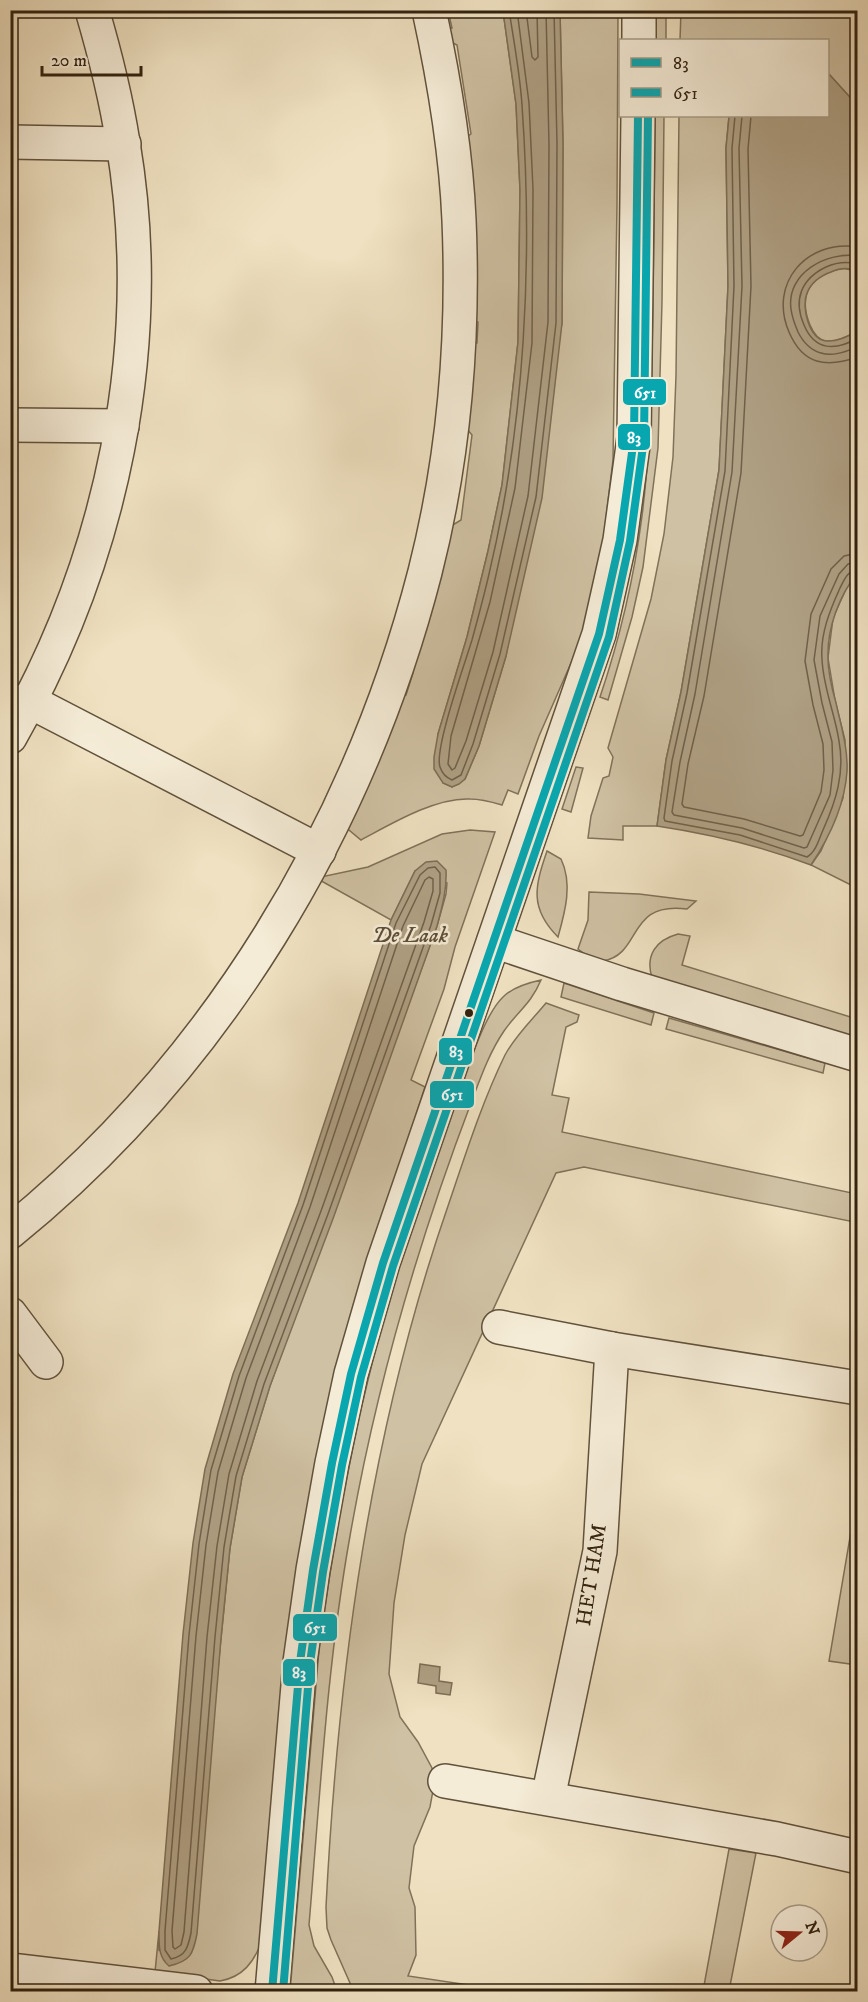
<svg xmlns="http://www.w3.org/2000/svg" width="868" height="2002" font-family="'IM FELL DW Pica',serif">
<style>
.green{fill:#cfc1a3;stroke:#807259;stroke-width:1.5}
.water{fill:#afa084;stroke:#7d6e55;stroke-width:1.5}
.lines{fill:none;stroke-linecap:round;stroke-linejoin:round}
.shore{stroke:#70614a;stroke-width:1.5}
.minor-casing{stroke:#61523c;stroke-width:36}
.minor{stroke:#f5ecd7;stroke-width:33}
.bus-1-casing{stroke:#f5ecd7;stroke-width:12}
.bus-2-casing{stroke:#f5ecd7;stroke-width:12}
.bus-1{stroke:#08a7b0;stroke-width:8}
.bus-2{stroke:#08a7b0;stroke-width:8}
.bus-dot{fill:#32220f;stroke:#f5ecd7;stroke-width:2}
.labels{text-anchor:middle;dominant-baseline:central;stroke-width:5;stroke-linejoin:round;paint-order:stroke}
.street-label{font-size:21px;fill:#32220f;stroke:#f5ecd7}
.water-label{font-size:22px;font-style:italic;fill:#5e4e38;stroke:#f5ecd7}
.line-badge{stroke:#f5ecd7;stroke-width:2}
.badge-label{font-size:16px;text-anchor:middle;font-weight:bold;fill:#fff}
</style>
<rect width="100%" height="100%" fill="#efe1c1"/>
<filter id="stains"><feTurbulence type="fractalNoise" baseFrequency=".00333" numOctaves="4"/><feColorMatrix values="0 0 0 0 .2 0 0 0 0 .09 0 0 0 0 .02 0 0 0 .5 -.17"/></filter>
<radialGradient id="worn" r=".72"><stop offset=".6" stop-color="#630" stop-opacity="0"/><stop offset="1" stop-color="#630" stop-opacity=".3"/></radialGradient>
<g class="green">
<path d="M448,11h55l13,93 4,86 -2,152 -16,143 -14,66 -21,86 -29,97 5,49 9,4 13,-8 14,-33 27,-90 56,-333 1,-179 -3,-133h58l-1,193 -4,256 -11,91 -20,87 -43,98 -21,58 -10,-4 -6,15c-10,-3 -21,-6 -32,-6 -34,-2 -79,25 -109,41l-18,-15 51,-128 12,-2 7,-22 -9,-1 39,-141 18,-11 11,-85 -12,-14 7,-76 10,-2 1,-21 -11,-2 -6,-179 10,-7 -14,-89 -12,-6 -1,-9 8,-2z"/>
<rect x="656" y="11" width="10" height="29"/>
<polygon points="681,11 857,11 857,105 828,73 828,40 680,40"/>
<path d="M655,116h9l-2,186 -4,146 -15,119 -11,50 -24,83 -8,-3c20,-59 34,-119 42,-181 7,-55 9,-109 10,-164 2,-79 2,-158 3,-236z"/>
<polygon points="679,116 729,116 726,148 728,286 719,470 681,692 666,760 657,826 623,826 623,840 588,838 591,816 603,778 609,776 613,757 608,748 651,599 664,534 673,457 676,375"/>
<path d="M844,268l13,4v59c-8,5 -20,11 -31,10 -8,-1 -13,-9 -16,-16 -13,-32 2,-51 34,-57z"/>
<polygon points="857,572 857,888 811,865 821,851 843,798 845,740 835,700 828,658 833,618 849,582"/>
<polygon points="576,767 583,768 571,812 562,809"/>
<path d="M470,830l25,2 -40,115 -11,42 -33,91 14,7 -60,186 -103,668c-8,21 -19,36 -42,40l-65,-9 4,-41v20l54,-231 17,-172 12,-71 28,-91 167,-460 9,-32 1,-11 -32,-12 -24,49 -75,-42 52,-11 74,-33z"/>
<path d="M547,851l14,8c12,25 4,53 -3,78 -29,-29 -23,-51 -11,-86z"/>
<path d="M589,892l50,2 57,7 -9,8c-61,-8 -44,45 -84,52l-17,-6 -8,-6 10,-29z"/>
<path d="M678,934l12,2 -8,29 175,54v20l-205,-61c-7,-23 4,-38 26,-44z"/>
<path d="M541,980c-10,24 -24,32 -37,51 -15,22 -24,48 -33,72 -54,142 -95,284 -121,433 -23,129 -30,259 -41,389l5,21 18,31 5,14 -47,1 30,-354 18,-116 21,-105 30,-123 74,-216c9,-21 23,-65 40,-81 10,-10 24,-14 38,-17z"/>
<polygon points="564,983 654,1013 651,1025 561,997"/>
<path d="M546,1003l33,12 -2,7 -11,5 -14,68 17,3 -7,34 295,62v18l-3,10 -270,-55 -28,6 -134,291 -17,71 -11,68 -5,71 11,43 18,25 14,26 2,17 -4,22 -16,39 -5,42 6,19 1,48 -8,21 101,15 -155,1 -23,-52 -4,-12 -1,-21c12,-237 44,-476 122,-701 17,-50 34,-104 57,-151 10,-19 27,-35 41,-52z"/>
<polygon points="669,1018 825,1063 823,1073 666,1029"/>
<polygon points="857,1496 858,1665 857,1665 829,1661"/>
<polygon points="729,1849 756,1853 729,1991 703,1991"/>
</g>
<g class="water">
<polygon points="503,11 560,11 563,144 562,323 542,498 506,656 479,746 465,779 459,784 452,787 443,783 434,769 434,757 438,734 467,637 488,551 502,485 518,342 520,190 516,104"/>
<path d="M828,73l29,32v167c-8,-5 -17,-4 -26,0 -11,4 -20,11 -24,21 -6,14 2,46 19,48 11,1 23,-5 31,-10l1,241c-19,24 -31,56 -30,86 0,14 4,31 8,45 5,23 12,45 11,68 -2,33 -18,67 -36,94 -50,-19 -101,-31 -154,-39l9,-66 15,-68 38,-222 9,-184 -2,-138 3,-31v-1h99z"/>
<path d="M437,861l9,9c1,20 -4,37 -9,56l-103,290 -64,170 -28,91 -12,71 -9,90 -24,296c-4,20 -6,27 -28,32 -11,-9 -10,-22 -10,-35l24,-297 10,-91 12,-74 28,-95 65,-171 93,-283 24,-49 11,-9z"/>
<polygon points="420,1664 440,1667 439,1681 452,1683 450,1695 436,1693 436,1686 418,1683"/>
</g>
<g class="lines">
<g class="shore">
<path d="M509,10c5,32 11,64 13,95 11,155 3,318 -33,469 -5,22 -11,44 -17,66 -7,23 -38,109 -32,127 2,6 7,11 12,13l9,-5 12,-31 27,-90 36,-157 20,-174 1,-179 -3,-134"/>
<polyline points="517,10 529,103 533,189 532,343 515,488 490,602 451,736 448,764 452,770 455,768 466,741 493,652 528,496 548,322 549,145 546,10"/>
<polyline points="526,10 532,57 535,60 538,57 537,10"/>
<path d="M735,116l-3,32 2,138 -9,185 -38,222 -15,68 -8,57 1,3 75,14 67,22c9,-5 12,-18 16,-27 13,-29 22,-57 16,-89 -4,-27 -16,-54 -17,-82 -2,-25 8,-49 18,-71 4,-8 8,-18 18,-19"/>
<polyline points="742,116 739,148 742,286 732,472 695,694 680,762 672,812 674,815 742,828 804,848 807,847 830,795 833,770 832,742 822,703 814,660 820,616 839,574 848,564 858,562"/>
<polyline points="751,116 748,149 751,286 741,473 704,696 688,764 682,804 684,807 744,819 800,836 803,835 821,792 824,770 823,744 813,705 805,661 811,614 831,569 844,556 858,553"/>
<path d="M858,247c-51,-8 -90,36 -69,85 14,33 37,36 69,25"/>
<path d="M858,256c-31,-5 -72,17 -67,53 1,8 4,16 7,23 5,10 12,18 23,21 12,4 26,-2 37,-6"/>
<path d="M858,264c-12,-3 -21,-2 -32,3 -25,12 -33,33 -22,58 11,26 31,26 54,13"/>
<path d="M435,867l5,6v20l-9,32 -103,289 -64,170 -28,92 -12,71 -9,90 -24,296c-3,14 -5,23 -20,26l-6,-9v-19l24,-296 10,-91 12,-74 28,-94 64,-171 93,-282 24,-48 8,-7z"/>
<polygon points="429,877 433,879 433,891 424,922 321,1211 257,1381 229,1474 217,1546 207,1637 184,1932 181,1945 175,1949 173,1947 172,1931 196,1636 206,1545 218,1472 246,1378 310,1207 403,926 425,880"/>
</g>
<defs>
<g id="minor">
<polyline points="639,40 639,10"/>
<polyline points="10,142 124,144"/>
<polyline points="10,425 122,426"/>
<polyline points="10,702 31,702 319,851"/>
<path d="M10,737c102,-178 147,-391 113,-594 -7,-45 -18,-89 -31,-133"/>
<polyline points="494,941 622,984 858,1055"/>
<path d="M10,1232c206,-167 349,-404 415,-660 29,-114 39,-235 34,-352 -3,-70 -15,-141 -30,-210"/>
<polyline points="10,1314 46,1362"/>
<polyline points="499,1327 612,1349 858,1388"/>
<polyline points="445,1781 777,1839 858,1857"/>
<polyline points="548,1798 600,1551 612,1349"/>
<polyline points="10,1970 196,1992"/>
<polyline points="272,1992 300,1662 313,1570 332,1463 351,1374 383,1263 599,634 620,540 634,438 638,116"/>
</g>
</defs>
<use href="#minor" class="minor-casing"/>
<use href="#minor" class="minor"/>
<defs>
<polyline id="bus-1" points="272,1992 300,1662 313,1570 332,1463 351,1374 383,1263 599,634 620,540 634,438 638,116"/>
<polyline id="bus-2" points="283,1992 310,1663 323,1572 342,1465 361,1377 393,1266 609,637 630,541 644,439 648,116"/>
</defs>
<use href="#bus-1" class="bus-1-casing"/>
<use href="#bus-2" class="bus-2-casing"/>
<use href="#bus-1" class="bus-1"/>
<use href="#bus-2" class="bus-2"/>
</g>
<circle class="bus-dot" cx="469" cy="1013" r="5"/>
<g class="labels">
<g class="street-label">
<text transform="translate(592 1575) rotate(-81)">HET HAM</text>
</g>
<g class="water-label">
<text x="410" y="935">De Laak</text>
</g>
</g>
<g class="line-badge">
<rect x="622" y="378" width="45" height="28" rx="6" fill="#08a7b0"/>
<rect x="617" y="423" width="34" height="28" rx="6" fill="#08a7b0"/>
<rect x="438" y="1037" width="35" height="29" rx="6" fill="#08a7b0"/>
<rect x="429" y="1080" width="46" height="29" rx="6" fill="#08a7b0"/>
<rect x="292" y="1613" width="46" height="29" rx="6" fill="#08a7b0"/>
<rect x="282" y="1658" width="34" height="29" rx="6" fill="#08a7b0"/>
</g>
<g class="badge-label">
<text x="645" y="398">651</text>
<text x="634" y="443">83</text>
<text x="456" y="1057">83</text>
<text x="452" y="1100">651</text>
<text x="315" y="1633">651</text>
<text x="299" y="1678">83</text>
</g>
<rect width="868" height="2002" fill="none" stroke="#efe1c1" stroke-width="36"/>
<rect x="12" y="12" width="844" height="1978" fill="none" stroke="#32220f" stroke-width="3"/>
<rect x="18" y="18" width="832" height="1966" fill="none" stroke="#32220f" stroke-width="1.5"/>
<rect x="619" y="39" width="210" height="78" fill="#f5ecd7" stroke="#a79b87" stroke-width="1.5"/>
<rect x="631" y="58" width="30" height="9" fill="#08a7b0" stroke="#a79b87" stroke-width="1.5"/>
<text x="673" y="69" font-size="18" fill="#32220f">83</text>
<rect x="631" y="88" width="30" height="9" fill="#08a7b0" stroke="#a79b87" stroke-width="1.5"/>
<text x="673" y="99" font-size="18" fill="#32220f">651</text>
<g transform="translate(799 1933) rotate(71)"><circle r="28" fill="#f5ecd7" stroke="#a79b87" stroke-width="1.5"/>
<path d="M0-4.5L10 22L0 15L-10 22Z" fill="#8f2418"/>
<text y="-9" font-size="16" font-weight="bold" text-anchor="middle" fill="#32220f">N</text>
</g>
<path d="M42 66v9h99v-9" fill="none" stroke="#32220f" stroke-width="3"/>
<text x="51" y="66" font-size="18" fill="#32220f" stroke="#f5ecd7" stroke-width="4.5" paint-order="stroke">20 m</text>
<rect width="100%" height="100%" filter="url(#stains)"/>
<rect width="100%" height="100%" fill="url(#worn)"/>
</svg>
